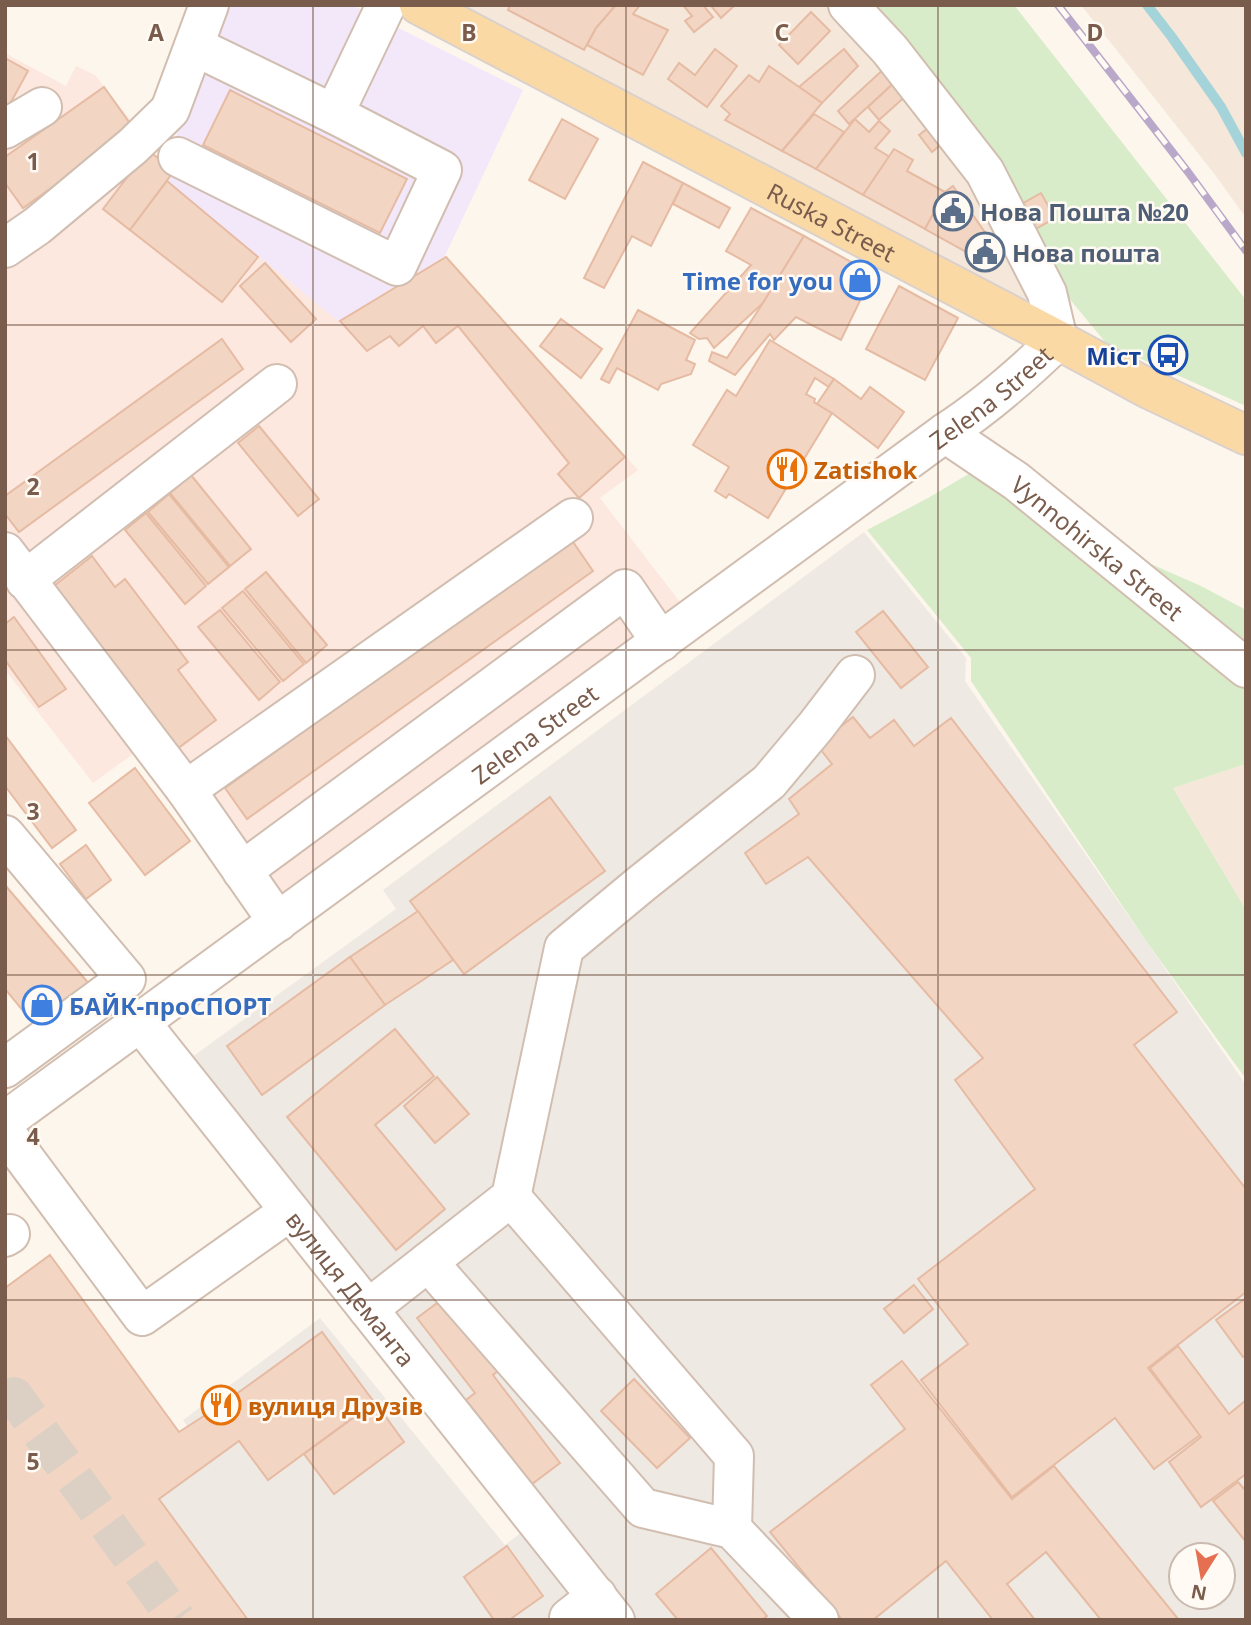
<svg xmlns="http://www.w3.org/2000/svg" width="1251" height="1625" font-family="'Noto Sans',sans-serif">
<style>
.residential{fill:#f5e8da}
.commercial{fill:#fde8e0}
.industrial{fill:#efe9e4;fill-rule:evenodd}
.education{fill:#f3e8fa}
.green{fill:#d8ecc9}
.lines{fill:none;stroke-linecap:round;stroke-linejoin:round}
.stream{stroke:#a5d3da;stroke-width:10}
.building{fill:#f3d5c3;stroke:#e6bba3;stroke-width:2}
.minor-tunnel{stroke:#dcd0c4;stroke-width:38;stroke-dasharray:38 19;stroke-linecap:butt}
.minor-casing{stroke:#d1beb0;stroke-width:42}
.major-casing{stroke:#dad1cd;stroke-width:42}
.minor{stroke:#fff;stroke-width:38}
.major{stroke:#fbd9a5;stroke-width:38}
.rail-casing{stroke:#b9a8c9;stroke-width:8}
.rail{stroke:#fffaf3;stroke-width:5;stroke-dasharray:16;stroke-linecap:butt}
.grid{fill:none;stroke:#7a5c4d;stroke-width:2;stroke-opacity:0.55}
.labels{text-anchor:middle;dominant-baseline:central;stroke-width:5;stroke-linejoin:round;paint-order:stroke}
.service-label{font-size:24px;font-weight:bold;fill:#4e5e75;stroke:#fffaf3;text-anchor:start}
.street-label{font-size:24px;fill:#7a5c4d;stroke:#fffaf3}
.shop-label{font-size:24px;font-weight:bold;fill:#366cbe;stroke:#fffaf3;text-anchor:end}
.transit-label{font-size:24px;font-weight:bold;fill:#164399;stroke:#fffaf3;text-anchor:end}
.food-label{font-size:24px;font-weight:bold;fill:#c56008;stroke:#fffaf3;text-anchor:start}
.grid-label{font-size:23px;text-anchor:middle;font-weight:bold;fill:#7a5c4d;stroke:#fffaf3;stroke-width:5;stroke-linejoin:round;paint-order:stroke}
</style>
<rect width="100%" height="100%" fill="#fdf6ec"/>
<g class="residential">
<polygon points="424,5 847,5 983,171 1057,338"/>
<polygon points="1081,5 1246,5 1246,218 1216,176"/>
<polygon points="1246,764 1246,910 1173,788"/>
</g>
<polygon class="commercial" points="5,53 66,86 76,66 95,75 135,126 148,150 175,171 167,181 338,320 445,256 638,470 600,498 690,615 261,921 136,752 93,783 5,670"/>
<g class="industrial">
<path d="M864,532l102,126 -1,23 281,404v535h-629l-436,-555 215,-156 -13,-19zM1181,1555h42v42h-42z"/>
<polygon points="320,1318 505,1545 535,1522 613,1620 248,1620 159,1499 211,1461 183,1420"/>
</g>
<polygon class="education" points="224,5 352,5 523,90 445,256 338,321 167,181 174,171 166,164"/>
<g class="green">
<polygon points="864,5 1014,5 1246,300 1246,406 1106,343 1054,280"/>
<polygon points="972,472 1134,553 1151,564 1201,586 1246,610 1246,764 1173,788 1246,910 1246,1079 1146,941 971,681 971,658 867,530 928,498"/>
</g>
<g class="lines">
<polyline class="stream" points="1147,5 1171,36 1221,107 1246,153"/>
</g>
<g class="building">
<polygon points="510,5 616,5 596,28 584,50 508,10"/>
<polygon points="616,5 640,5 633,14 668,30 643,75 587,45 596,28"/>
<polygon points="683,5 703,5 713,17 694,32 685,21 692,16"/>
<polygon points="714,5 735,5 721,18 712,7"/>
<polygon points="811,12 830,31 798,64 779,45"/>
<polygon points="715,49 737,66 707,107 668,79 679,63 695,75"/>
<polygon points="844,49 858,66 822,103 799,87"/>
<polygon points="5,58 28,71 5,113"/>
<polygon points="769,66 822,103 782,151 725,120 730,114 721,106 749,75 759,82"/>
<polygon points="886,67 897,80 849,124 838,111"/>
<polygon points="897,80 909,93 879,120 868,107"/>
<polygon points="104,87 134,129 23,208 5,183 5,157"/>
<polygon points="230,90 407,179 380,233 203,145"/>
<polygon points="814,114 844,132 816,169 782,151"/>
<polygon points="562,119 598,139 565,199 529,180"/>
<polygon points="855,119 869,132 879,121 890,131 875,148 890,157 863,195 816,169"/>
<polygon points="931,126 944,142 932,152 919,135"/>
<polygon points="894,149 913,160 907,171 945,192 925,229 863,195"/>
<polygon points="148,150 174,171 130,230 103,209"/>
<polygon points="643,162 683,183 651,246 632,236 604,288 584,278"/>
<polygon points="167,181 258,257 222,302 130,230"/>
<polygon points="683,183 730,208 719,228 673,204"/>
<polygon points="953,186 995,247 986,263 925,229 945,192"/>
<polygon points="1041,193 1055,218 1034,230 1020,205"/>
<polygon points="751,208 804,236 763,303 714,348 707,338 699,339 690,333 751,265 726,251"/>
<polygon points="804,236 873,274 841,340 796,317 774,340 770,334 735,375 709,361 712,352 727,358 763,303"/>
<polygon points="446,257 625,457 579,498 558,474 569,463 458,326 436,343 423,326 399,346 390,336 367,351 340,321"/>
<polygon points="265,263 316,319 291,342 240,286"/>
<polygon points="899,286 958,318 925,380 866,349"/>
<polygon points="638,310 695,340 686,360 695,364 691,374 661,384 658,390 617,368 609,383 601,379"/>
<polygon points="561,319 602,349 581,378 540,346"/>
<polygon points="222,339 243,369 19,532 5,514 5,496"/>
<polygon points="770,340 834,379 829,387 815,378 806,394 815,399 814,402 832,413 768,518 729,494 726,498 715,491 729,467 693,445 727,390 736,396"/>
<polygon points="834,379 861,399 870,387 904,412 878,448 832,413 817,404"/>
<polygon points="259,426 319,499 298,516 238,443"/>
<polygon points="191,475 251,549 230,566 170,493"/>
<polygon points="169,494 229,567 208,584 148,512"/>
<polygon points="146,513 206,586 185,604 125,530"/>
<polygon points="571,539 593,571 247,819 225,788"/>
<polygon points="92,556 115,587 125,579 188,662 178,670 216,720 177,749 54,586"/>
<polygon points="266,572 327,645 306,663 245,589"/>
<polygon points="243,591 304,664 283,681 222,608"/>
<polygon points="220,610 280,682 259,700 198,627"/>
<polygon points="883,611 928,667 901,688 856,632"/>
<polygon points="14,617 66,689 39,707 5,660 5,624"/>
<polygon points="853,717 870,738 894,720 914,746 951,718 1177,1012 1134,1045 1246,1189 1246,1292 1148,1368 1200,1435 1154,1469 1115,1418 1012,1497 921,1380 968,1344 918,1279 1035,1189 955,1080 983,1058 808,857 766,884 745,853 799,814 789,799 832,764 817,745"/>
<polygon points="5,735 76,830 52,848 5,786"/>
<polygon points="135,768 190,841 145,875 89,803"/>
<polygon points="550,797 605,871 464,974 410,901"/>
<polygon points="86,845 111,880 86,899 60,864"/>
<polygon points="5,885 90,985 38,1029 5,989"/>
<polygon points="418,911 453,960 385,1005 350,957"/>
<polygon points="350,957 385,1005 262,1095 227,1046"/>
<polygon points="395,1029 434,1076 375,1125 445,1209 396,1250 287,1117"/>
<polygon points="437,1077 469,1114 435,1143 404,1106"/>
<polygon points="50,1255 179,1432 221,1405 322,1332 374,1402 268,1480 239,1441 159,1499 248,1620 5,1620 5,1288"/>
<polygon points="914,1285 933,1309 904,1333 884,1309"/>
<polygon points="448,1295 503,1367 493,1375 560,1463 532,1484 466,1400 475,1393 417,1318"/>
<polygon points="1246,1298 1246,1355 1243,1357 1216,1320"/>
<polygon points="1178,1346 1229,1414 1246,1400 1246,1474 1201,1507 1169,1462 1201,1437 1150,1368"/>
<polygon points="902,1361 1012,1499 1054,1466 1179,1620 1101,1620 1046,1552 1007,1584 1035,1620 993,1620 946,1561 873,1620 842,1620 770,1532 905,1429 871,1385"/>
<polygon points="634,1379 690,1438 657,1468 601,1411"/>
<polygon points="375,1402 404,1442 334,1494 304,1454"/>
<polygon points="1238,1482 1246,1491 1246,1542 1213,1501"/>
<polygon points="507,1546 543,1596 509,1620 494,1620 464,1577"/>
<polygon points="711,1548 767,1616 762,1620 678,1620 656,1594"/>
</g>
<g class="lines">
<polyline class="minor-tunnel" points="5,1403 14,1396 177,1620"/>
<defs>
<g id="minor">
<polyline points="194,46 334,114"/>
<polyline points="5,129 42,107"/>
<polyline points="178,157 397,266 442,170 334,114 386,5"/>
<polyline points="5,248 37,226 133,146 170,110 209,5"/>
<path id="s1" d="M945,433l71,48 230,187"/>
<polyline points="5,552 186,790 278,922"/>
<polyline points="25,580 277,384"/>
<polyline points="186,790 573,518"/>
<polyline points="5,835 126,979 5,1068"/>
<polyline points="242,871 625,589 661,642"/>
<path id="s2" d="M140,1022l475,598"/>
<path id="s3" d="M5,1121l940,-688c42,-27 78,-59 113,-93l-11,-47 -62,-121 -95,-122 -42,-45"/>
<polyline points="5,1132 142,1316 290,1211"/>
<polyline points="511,1197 564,948 641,884 769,782 816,726 855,675"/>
<polyline points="5,1237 10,1234"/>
<polyline points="428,1262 643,1508 732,1529 819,1620"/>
<polyline points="368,1309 511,1197 734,1456 732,1529"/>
<polyline points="570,1620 569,1618 597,1596"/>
</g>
<g id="major">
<path id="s4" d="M419,5l639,335 89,48 99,47"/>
</g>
</defs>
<use href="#minor" class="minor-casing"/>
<use href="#major" class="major-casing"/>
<use href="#minor" class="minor"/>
<use href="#major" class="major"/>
<defs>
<polyline id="rail" points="1058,5 1188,172 1246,251"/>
</defs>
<use href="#rail" class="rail-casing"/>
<use href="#rail" class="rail"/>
</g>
<path class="grid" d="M313,5v1615M626,5v1615M938,5v1615M5,325h1241M5,650h1241M5,975h1241M5,1300h1241"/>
<defs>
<symbol id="civic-ring" viewBox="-11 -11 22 22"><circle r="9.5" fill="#fffaf3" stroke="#5c6f8a" stroke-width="1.5"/><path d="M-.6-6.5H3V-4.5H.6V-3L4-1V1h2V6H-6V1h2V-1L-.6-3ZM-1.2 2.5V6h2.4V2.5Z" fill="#5c6f8a"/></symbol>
<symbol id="shop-ring" viewBox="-11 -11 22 22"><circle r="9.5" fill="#fffaf3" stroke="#3f7fe0" stroke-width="1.5"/><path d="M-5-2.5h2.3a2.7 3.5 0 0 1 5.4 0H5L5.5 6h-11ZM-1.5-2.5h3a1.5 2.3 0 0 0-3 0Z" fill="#3f7fe0"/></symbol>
<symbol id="bus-ring" viewBox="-11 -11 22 22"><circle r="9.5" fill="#fffaf3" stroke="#1a4fb4" stroke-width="1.5"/><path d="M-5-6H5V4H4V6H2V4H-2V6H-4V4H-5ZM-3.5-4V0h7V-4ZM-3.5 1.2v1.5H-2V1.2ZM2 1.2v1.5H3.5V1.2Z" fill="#1a4fb4"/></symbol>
<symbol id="restaurant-ring" viewBox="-11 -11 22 22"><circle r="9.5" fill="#fffaf3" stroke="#e8710a" stroke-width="1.5"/><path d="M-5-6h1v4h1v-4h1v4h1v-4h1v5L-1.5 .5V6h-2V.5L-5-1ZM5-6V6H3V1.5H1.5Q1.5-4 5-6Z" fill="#e8710a"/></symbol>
</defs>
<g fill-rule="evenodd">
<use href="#civic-ring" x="931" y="189" width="44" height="44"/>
<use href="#civic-ring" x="963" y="230" width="44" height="44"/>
<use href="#shop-ring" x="838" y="258" width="44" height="44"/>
<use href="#bus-ring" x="1146" y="333" width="44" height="44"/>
<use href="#restaurant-ring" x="765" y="447" width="44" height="44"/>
<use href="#shop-ring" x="20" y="983" width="44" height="44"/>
<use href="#restaurant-ring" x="199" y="1383" width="44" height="44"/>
</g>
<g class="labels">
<g class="service-label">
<text x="980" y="211">Нова Пошта №20</text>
<text x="1012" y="252">Нова пошта</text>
</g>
<g class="street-label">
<text stroke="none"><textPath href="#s4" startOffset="466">Ruska Street</textPath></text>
<text stroke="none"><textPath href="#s3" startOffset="1223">Zelena Street</textPath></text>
<text stroke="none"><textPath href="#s1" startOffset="191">Vynnohirska Street</textPath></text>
<text stroke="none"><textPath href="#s3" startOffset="656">Zelena Street</textPath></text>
<text stroke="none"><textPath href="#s2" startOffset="340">вулиця Деманта</textPath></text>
</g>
<g class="shop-label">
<text x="833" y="280">Time for you</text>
<text x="69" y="1005" text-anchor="start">БАЙК-проСПОРТ</text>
</g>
<g class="transit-label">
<text x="1141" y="355">Міст</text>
</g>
<g class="food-label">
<text x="814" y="469">Zatishok</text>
<text x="248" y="1405">вулиця Друзів</text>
</g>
</g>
<g class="grid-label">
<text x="156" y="41">A</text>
<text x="469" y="41">B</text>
<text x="782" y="41">C</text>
<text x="1095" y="41">D</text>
<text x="33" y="170">1</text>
<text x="33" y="495">2</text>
<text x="33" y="820">3</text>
<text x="33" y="1145">4</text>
<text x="33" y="1470">5</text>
</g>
<rect width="1251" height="1625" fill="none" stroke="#7a5c4d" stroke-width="14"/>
<g transform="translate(1202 1576) rotate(191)"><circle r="33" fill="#fffaf3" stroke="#cabbb1" stroke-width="2"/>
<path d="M0-5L12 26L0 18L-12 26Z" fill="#e76f51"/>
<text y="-10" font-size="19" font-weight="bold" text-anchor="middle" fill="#7a5c4d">N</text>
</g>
</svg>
